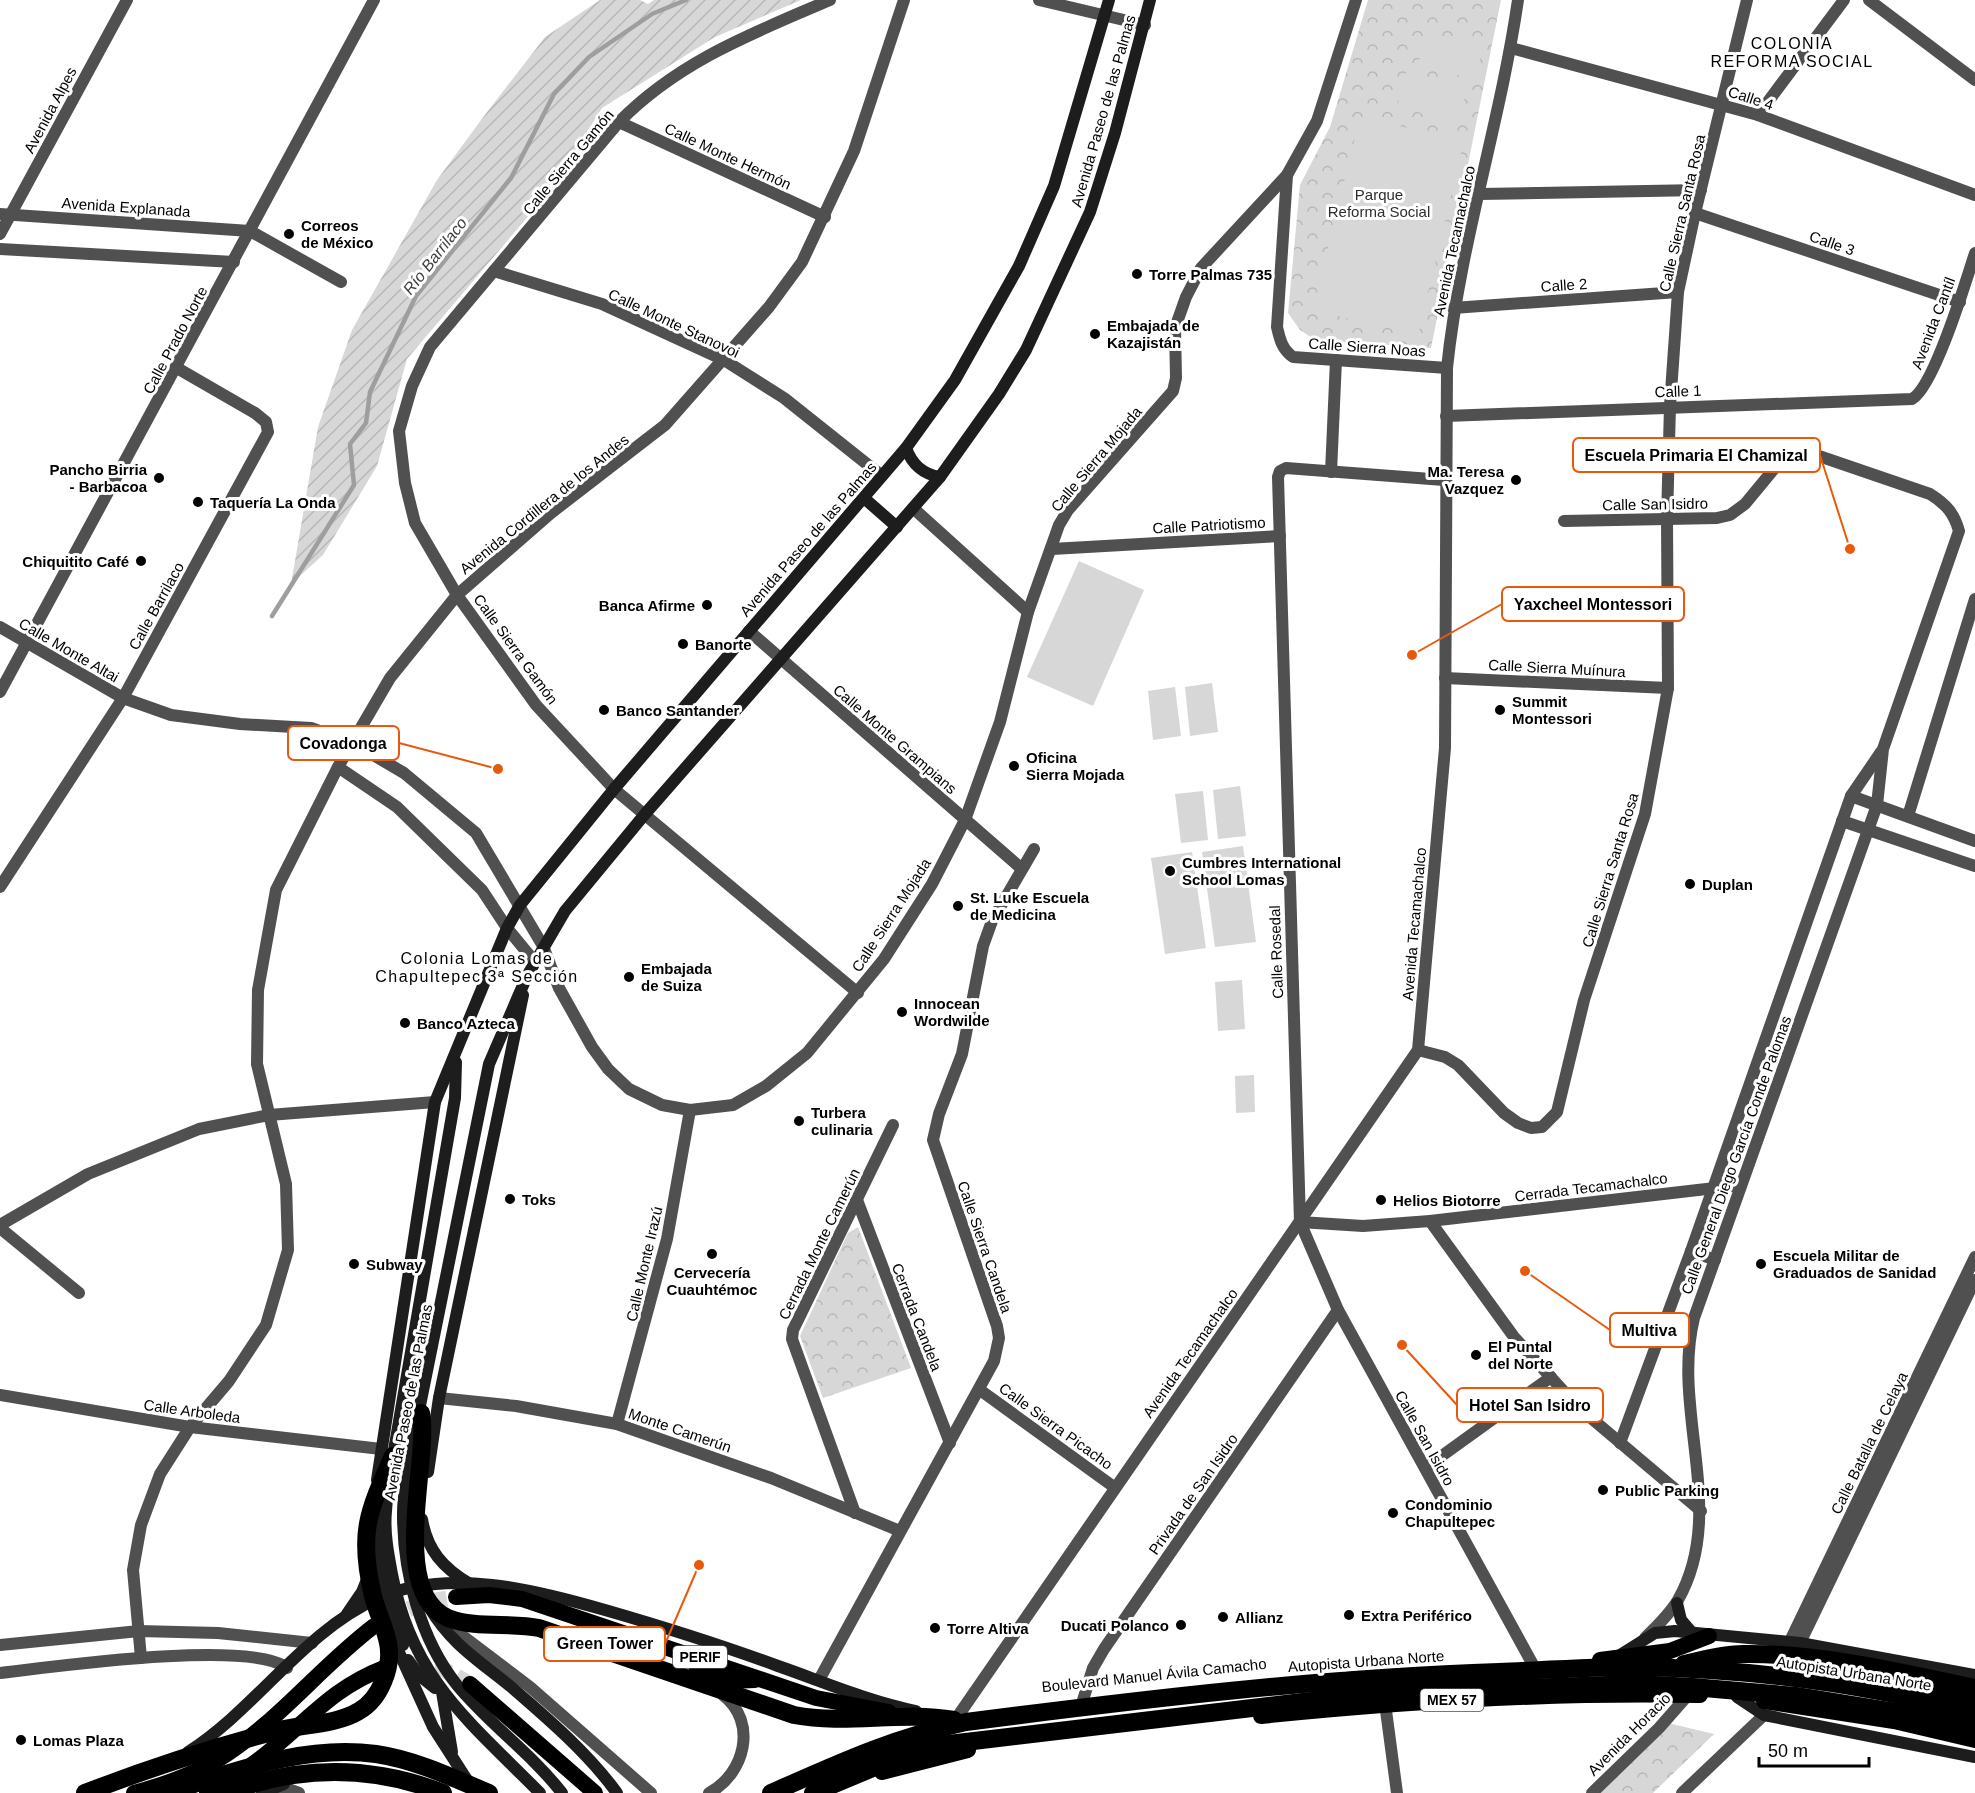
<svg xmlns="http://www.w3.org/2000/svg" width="1975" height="1793" font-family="Helvetica,sans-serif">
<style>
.park{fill:url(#park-crowns)}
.garden{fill:url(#garden-furrows)}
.pitch{fill:#d7d7d7}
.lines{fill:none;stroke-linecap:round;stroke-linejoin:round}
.stream{stroke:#9e9e9e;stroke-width:4.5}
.trunk-tunnel{stroke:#d9d9d9;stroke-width:16;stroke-dasharray:16 8;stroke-linecap:butt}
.minor{stroke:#505050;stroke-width:12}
.tertiary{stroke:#505050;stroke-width:12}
.secondary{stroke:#1d1d1d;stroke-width:12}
.trunk{stroke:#000;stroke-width:16}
.motorway{stroke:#000;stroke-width:18}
.poi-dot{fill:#000;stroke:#fff;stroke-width:2}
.labels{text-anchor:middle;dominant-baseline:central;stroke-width:6;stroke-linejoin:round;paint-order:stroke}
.shield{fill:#fff;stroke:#4c4c4c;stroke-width:1.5}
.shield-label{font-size:14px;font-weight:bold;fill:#000}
.street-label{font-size:15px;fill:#000;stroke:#fff}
.park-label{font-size:15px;fill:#2e2e2e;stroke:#fff}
.poi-label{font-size:15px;font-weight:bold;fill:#000;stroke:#fff;text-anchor:start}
.neighbourhood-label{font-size:16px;letter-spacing:1.5px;fill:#000;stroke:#fff}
.water-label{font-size:16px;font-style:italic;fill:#3f3f3f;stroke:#fff}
.leader{fill:none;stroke:#e8590c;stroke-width:2}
.callout-dot{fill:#e8590c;stroke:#fff;stroke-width:2}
.callout{fill:#fff;stroke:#e8590c;stroke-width:2}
.callout-label{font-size:16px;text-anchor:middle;font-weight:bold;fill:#000}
</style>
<defs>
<pattern id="park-crowns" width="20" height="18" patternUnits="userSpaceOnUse" patternTransform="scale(1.5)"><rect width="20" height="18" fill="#d7d7d7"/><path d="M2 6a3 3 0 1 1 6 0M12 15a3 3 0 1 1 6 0" fill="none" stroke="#b7b7b7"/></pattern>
<pattern id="garden-furrows" width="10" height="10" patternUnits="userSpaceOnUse" patternTransform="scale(1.5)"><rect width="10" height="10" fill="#d7d7d7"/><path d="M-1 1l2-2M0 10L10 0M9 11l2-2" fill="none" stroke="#b7b7b7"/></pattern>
</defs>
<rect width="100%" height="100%" fill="#fff"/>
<g class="park">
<polygon points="1368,0 1501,0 1431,348 1315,340 1300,330 1288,313 1300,185 1330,127"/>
<polygon points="858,1227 911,1368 823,1398 800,1336 848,1233"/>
<polygon points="1668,1723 1714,1734 1653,1793 1595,1793"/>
</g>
<polygon class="garden" points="600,0 640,0 648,4 654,0 801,0 715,37 602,108 553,187 407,359 377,466 323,555 291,584 318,427 352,330 437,180 484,116 545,37"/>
<g class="pitch">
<polygon points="1426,32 1483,46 1475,79 1418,65"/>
<polygon points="1405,73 1467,88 1459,122 1397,107"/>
<polygon points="1360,117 1464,141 1418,335 1313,310"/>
<polygon points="1079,561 1144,590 1093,706 1027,677"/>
<polygon points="1212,683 1218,732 1190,736 1185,687"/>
<polygon points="1175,687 1181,736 1153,740 1148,691"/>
<polygon points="1240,786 1246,836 1218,839 1213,790"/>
<polygon points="1203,791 1208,840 1181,843 1175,794"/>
<polygon points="1243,846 1256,942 1215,947 1202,852"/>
<polygon points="1192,852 1206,948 1165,954 1151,858"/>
<polygon points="1242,980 1245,1029 1218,1031 1215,982"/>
<polygon points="1254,1075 1255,1112 1236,1113 1235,1076"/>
</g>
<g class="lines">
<polyline class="stream" points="272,616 354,485 350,444 366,423 370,392 416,296 511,178 554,94 589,57 652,14 686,0"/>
<g class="trunk-tunnel">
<polyline points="386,1618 427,1602 456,1597"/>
<polyline points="411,1664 441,1668 470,1684"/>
</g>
<g class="minor">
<path d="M830,0c-77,33 -151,61 -211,122l-189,225 -18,39 -13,45 6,52 10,40 42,72 79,110 78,84 244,204"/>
<polyline points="1039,0 1145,25"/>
<polyline points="1869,0 1975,80"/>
<polyline points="1511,48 1758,115 1975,195"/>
<polyline points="1758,115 1844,0"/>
<polyline points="619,122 825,217"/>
<path d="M1287,175l-10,152c3,13 5,22 16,30l154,11"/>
<polyline points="1480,194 1701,190"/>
<polyline points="1695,213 1960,302"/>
<polyline points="0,214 250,231 341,282"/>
<polyline points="0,234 127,0"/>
<polyline points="0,249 234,262"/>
<polyline points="494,271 602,304 724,360 784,398 882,476"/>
<polyline points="1453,308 1678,292"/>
<path d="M1446,416l466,-17c22,-12 54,-118 63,-146"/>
<polyline points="1331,472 1336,360"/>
<polyline points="1444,480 1286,468 1280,471 1278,477 1300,1222 1338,1310 1532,1663"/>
<polyline points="913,508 1028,612"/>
<path d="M1564,521l153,-3 13,-3 15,-11 38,-46 11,-4 22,1 114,39c16,10 24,19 29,37l-76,218 -6,56 -183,513c-23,93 34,194 -16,282 -8,14 -22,27 -33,38"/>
<polyline points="1052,549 1280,536"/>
<polyline points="0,627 123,698 171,715 240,724 311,728 353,743 404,773 476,833 543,946 559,988 592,1047 608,1069 629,1089 662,1105 690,1110 733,1105 766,1086 807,1053 884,959 932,884 965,820 1000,722 1028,612 1059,525 1068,510 1173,391 1176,378 1175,328 1186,297 1201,268 1287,175 1317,121 1356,0"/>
<polyline points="749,631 1022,869"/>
<polyline points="1445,678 1668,688"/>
<polyline points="0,692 374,0"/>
<polyline points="338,767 397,807 482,890 507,928 535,962"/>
<polyline points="1851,796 1975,841"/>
<polyline points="1908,816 1975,599"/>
<polyline points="1842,821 1975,866"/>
<polyline points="0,887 123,698 268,432 266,422 255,413 177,368"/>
<polyline points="1418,1050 1445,1057 1458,1065 1504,1113 1518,1123 1531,1128 1542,1127 1557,1112 1584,1000 1645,814 1668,688 1667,519 1670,406 1678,292 1695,213 1747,0"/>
<polyline points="857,1200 950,1443"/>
<polyline points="1430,1221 1514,1337 1578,1407 1701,1511"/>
<polyline points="1300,1222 1363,1226 1430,1221 1741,1185"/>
<polyline points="0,1225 88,1174 199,1129 269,1115 435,1102"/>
<polyline points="0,1228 79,1293"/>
<polyline points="1691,1251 1715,1260"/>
<polyline points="980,1390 1114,1487"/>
<polyline points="0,1395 190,1427 381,1449"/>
<polyline points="439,1398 516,1406 617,1424 771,1478 900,1531"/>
<polyline points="617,1424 667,1239 690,1110"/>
<polyline points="1620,1443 1691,1251 1851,796 1881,752"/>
<polyline points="1425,1468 1551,1377"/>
<polyline points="855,1513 792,1339 793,1330 893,1125"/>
<polyline points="443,1621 530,1687 651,1793"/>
<polyline points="1790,1641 1975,1257"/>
<polyline points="1800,1643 1975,1280"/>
<polyline points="141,1658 133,1570 141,1525 160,1474 190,1427 229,1381 266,1325 288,1250 286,1184 257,1064 258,990 276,890 338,767 390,678 457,595 551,513 665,425 769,307 802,262 854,151 904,0"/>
<polyline points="819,1680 994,1361 999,1338 997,1326 933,1140 939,1114 962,1054 983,946 992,921 1034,849"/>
<polyline points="1083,1700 1093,1668 1104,1649 1338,1310"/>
<polyline points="1385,1703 1397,1793"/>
<path d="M958,1716l460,-666 27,-302 2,-380c13,-125 53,-244 71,-368"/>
<path d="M709,1793c36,-19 49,-71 14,-98"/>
</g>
<g class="tertiary">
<polyline points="0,1645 139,1631 218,1633 312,1643"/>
<path d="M0,1673c52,-6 250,-34 287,-5"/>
<polyline points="272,1789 288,1789 299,1793"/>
<polyline points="1592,1793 1659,1728 1688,1695"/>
<polyline points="1682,1793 1764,1715"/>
</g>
<g class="secondary">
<path d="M906,448c6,16 16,26 34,29"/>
<polyline points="864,498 897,527"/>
<path d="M456,1062l-1,36 -62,358c-2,18 -6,37 -7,55 -2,21 2,42 6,63 20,105 78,148 148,219"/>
<polyline points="428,1472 439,1398 523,995"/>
<polyline points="377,1480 435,1102 507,928 520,905 614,789 906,448 955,380 1019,266 1054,186 1109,0"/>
<path d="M377,1510c0,46 8,93 26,135"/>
<path d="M422,1519c5,31 21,49 48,65"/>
<polyline points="1677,1603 1681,1620 1693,1634"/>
<path d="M429,1607c22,37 49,53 81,79 37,32 78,67 107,107"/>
<polyline points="347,1614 362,1592 368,1577"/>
<polyline points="392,1637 433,1727 469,1783"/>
<polyline points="1620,1655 1655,1633 1675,1631 1800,1643 1975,1675"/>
<polyline points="408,1660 420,1676 435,1688"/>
<polyline points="442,1692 452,1752"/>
<polyline points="1737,1697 1764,1715 1975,1757"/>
<path d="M188,1752c69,-44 115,-120 190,-154 70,-31 158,-8 227,12 59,17 116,35 173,56 46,16 90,35 138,45"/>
<polyline points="262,1793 284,1784"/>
<path d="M562,1793c-31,-40 -73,-69 -105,-108 -37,-46 -54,-113 -54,-171 0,-22 5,-43 8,-64l78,-386 38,-88 38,-65 80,-97 295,-337 59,-83 27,-44 64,-138 25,-79 35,-133"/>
</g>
<g class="trunk">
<polyline points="456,1597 489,1595 522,1599 816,1698 889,1712"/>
<polyline points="1600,1660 1670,1651 1709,1636"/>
<polyline points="695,1674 730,1681 755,1680"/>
<polyline points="470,1684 595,1793"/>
<polyline points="1917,1691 1975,1703"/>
<polyline points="1764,1701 1894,1721 1975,1740"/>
<path d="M1261,1716c146,-15 292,-24 439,-21"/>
<polyline points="882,1772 968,1750"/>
<path d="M134,1793c29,-8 59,-18 85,-34 58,-36 101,-92 155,-133"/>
<path d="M207,1793c23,-13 45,-27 65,-44 39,-32 63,-62 112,-81"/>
</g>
<g class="motorway">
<path d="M421,1413c9,45 -33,180 27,205 28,11 62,4 91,10l255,87c53,10 106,-4 160,5"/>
<path d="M1684,1664c19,-4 39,-10 59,-10 77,-1 156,18 232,34"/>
<path d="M85,1793c62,-24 126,-45 191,-62 26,-7 60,-6 83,-20 21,-12 34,-44 29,-68 -3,-16 -11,-31 -15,-47 -15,-63 -5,-84 20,-140"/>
<path d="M166,1793c68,-21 137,-49 210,-39 40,6 77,24 113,39"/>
<path d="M226,1793c73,-28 145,-28 217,0"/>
<path d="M771,1793c68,-30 121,-55 195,-71 178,-23 354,-44 533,-50 46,-2 92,-5 138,-5 112,2 230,17 338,46"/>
<polyline points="813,1793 923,1747 1379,1693 1636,1684 1693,1687 1796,1696 1913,1715 1975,1730"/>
</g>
</g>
<g class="poi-dot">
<circle cx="289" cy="234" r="6"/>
<circle cx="1137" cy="274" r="6"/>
<circle cx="1095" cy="334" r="6"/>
<circle cx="159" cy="478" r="6"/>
<circle cx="1516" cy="480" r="6"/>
<circle cx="198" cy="502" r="6"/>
<circle cx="141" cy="561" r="6"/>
<circle cx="707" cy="605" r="6"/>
<circle cx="683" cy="644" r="6"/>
<circle cx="604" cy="710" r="6"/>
<circle cx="1500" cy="710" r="6"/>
<circle cx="1014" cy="766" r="6"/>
<circle cx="1170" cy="871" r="6"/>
<circle cx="1690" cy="884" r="6"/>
<circle cx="958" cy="906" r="6"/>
<circle cx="629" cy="977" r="6"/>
<circle cx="902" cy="1012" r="6"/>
<circle cx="405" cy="1023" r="6"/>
<circle cx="799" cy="1121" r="6"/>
<circle cx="510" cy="1199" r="6"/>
<circle cx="1381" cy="1200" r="6"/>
<circle cx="712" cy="1254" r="6"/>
<circle cx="354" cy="1264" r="6"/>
<circle cx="1761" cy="1264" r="6"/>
<circle cx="1476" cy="1355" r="6"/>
<circle cx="1603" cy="1490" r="6"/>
<circle cx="1393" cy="1513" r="6"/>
<circle cx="1349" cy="1615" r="6"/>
<circle cx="1223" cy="1617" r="6"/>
<circle cx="1181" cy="1625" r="6"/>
<circle cx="935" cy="1628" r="6"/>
<circle cx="21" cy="1740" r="6"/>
</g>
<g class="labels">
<g class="shield">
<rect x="673" y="1646" width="54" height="22" rx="4.5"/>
<rect x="1420.5" y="1689" width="63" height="22" rx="4.5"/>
</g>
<g class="shield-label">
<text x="700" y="1657">PERIF</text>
<text x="1452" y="1700">MEX 57</text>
</g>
<g class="street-label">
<text transform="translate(1751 98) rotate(18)">Calle 4</text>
<text transform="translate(50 110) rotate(-62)">Avenida Alpes</text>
<text transform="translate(1103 111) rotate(-74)">Avenida Paseo de las Palmas</text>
<text transform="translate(728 156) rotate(25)">Calle Monte Hermón</text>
<text transform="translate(568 162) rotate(-50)">Calle Sierra Gamón</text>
<text transform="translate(126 207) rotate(4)">Avenida Explanada</text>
<text transform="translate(1682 213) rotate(-77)">Calle Sierra Santa Rosa</text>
<text transform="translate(1454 241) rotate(-78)">Avenida Tecamachalco</text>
<text transform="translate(1832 243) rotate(19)">Calle 3</text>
<text transform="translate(1564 285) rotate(-4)">Calle 2</text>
<text transform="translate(674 323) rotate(25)">Calle Monte Stanovoi</text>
<text transform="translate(1933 323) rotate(-69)">Avenida Cantíl</text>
<text transform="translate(175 340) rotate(-62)">Calle Prado Norte</text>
<text transform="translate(1367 347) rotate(4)">Calle Sierra Noas</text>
<text transform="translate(1678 391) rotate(-2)">Calle 1</text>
<text transform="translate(1096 459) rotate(-50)">Calle Sierra Mojada</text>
<text transform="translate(544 504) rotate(-39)">Avenida Cordillera de los Andes</text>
<text transform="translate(1655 504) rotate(-1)">Calle San Isidro</text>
<text transform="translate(1209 525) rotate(-3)">Calle Patriotismo</text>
<text transform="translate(808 539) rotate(-49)">Avenida Paseo de las Palmas</text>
<text transform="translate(156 606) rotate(-61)">Calle Barrilaco</text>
<text transform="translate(516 649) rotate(54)">Calle Sierra Gamón</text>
<text transform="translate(69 650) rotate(30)">Calle Monte Altai</text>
<text transform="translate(1557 668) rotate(3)">Calle Sierra Muínura</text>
<text transform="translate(895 739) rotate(41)">Calle Monte Grampians</text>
<text transform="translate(1610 870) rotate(-73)">Calle Sierra Santa Rosa</text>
<text transform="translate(891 915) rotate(-57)">Calle Sierra Mojada</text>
<text transform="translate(1414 924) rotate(-85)">Avenida Tecamachalco</text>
<text transform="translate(1276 952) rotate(-92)">Calle Rosedal</text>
<text transform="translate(1736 1155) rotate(-70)">Calle General Diego García Conde Palomas</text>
<text transform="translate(1591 1187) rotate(-7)">Cerrada Tecamachalco</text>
<text transform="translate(819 1244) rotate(-64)">Cerrada Monte Camerún</text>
<text transform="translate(985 1247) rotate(71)">Calle Sierra Candela</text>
<text transform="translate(644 1264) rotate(-77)">Calle Monte Irazú</text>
<text transform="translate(917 1317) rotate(69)">Cerrada Candela</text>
<text transform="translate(1190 1353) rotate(-55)">Avenida Tecamachalco</text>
<text transform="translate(408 1402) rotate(-79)">Avenida Paseo de las Palmas</text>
<text transform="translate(192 1411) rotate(8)">Calle Arboleda</text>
<text transform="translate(1056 1426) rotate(36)">Calle Sierra Picacho</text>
<text transform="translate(680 1430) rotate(19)">Monte Camerún</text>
<text transform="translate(1425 1438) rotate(61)">Calle San Isidro</text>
<text transform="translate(1869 1443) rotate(-64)">Calle Batalla de Celaya</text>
<text transform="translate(1193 1494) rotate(-55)">Privada de San Isidro</text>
<text transform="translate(1366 1661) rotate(-4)">Autopista Urbana Norte</text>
<text transform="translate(1854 1673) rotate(9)">Autopista Urbana Norte</text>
<text transform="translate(1154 1675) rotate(-6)">Boulevard Manuel Ávila Camacho</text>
<text transform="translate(1629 1734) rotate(-45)">Avenida Horacio</text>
</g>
<g class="park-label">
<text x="1379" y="194">Parque<tspan x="1379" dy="17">Reforma Social</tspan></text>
</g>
<g class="poi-label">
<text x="301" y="225">Correos<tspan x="301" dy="17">de México</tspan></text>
<text x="1149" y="274">Torre Palmas 735</text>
<text x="1107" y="325">Embajada de<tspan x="1107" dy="17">Kazajistán</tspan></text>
<text x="147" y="469" text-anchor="end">Pancho Birria<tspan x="147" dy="17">- Barbacoa</tspan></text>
<text x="1504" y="471" text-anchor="end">Ma. Teresa<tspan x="1504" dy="17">Vazquez</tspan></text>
<text x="210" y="502">Taquería La Onda</text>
<text x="129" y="561" text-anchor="end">Chiquitito Café</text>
<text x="695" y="605" text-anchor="end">Banca Afirme</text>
<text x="695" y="644">Banorte</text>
<text x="1512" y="701">Summit<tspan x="1512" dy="17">Montessori</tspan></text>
<text x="616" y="710">Banco Santander</text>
<text x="1026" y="757">Oficina<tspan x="1026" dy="17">Sierra Mojada</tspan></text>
<text x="1182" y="862">Cumbres International<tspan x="1182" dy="17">School Lomas</tspan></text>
<text x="1702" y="884">Duplan</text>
<text x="970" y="897">St. Luke Escuela<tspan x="970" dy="17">de Medicina</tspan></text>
<text x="641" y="968">Embajada<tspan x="641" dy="17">de Suiza</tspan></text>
<text x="914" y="1003">Innocean<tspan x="914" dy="17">Wordwilde</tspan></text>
<text x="417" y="1023">Banco Azteca</text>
<text x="811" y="1112">Turbera<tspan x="811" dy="17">culinaria</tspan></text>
<text x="522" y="1199">Toks</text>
<text x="1393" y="1200">Helios Biotorre</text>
<text x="1773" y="1255">Escuela Militar de<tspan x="1773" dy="17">Graduados de Sanidad</tspan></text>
<text x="366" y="1264">Subway</text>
<text x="712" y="1272" text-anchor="middle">Cervecería<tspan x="712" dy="17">Cuauhtémoc</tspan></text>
<text x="1488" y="1346">El Puntal<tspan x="1488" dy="17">del Norte</tspan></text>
<text x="1615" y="1490">Public Parking</text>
<text x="1405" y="1504">Condominio<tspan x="1405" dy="17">Chapultepec</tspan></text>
<text x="1361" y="1615">Extra Periférico</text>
<text x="1235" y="1617">Allianz</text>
<text x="1169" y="1625" text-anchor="end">Ducati Polanco</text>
<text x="947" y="1628">Torre Altiva</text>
<text x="33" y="1740">Lomas Plaza</text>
</g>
<g class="neighbourhood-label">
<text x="1792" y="43">COLONIA<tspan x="1792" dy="18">REFORMA SOCIAL</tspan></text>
<text x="477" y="958">Colonia Lomas de<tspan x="477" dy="18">Chapultepec 3ª Sección</tspan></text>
</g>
<g class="water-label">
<text transform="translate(435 256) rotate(-52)">Río Barrilaco</text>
</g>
</g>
<path class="leader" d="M1850 549L1820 455M1412 655L1502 604M498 769L399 743M1525 1271L1610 1330M1402 1345L1457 1405M699 1565L665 1644"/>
<g class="callout-dot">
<circle cx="1850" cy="549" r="6"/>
<circle cx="1412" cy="655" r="6"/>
<circle cx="498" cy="769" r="6"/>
<circle cx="1525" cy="1271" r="6"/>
<circle cx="1402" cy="1345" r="6"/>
<circle cx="699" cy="1565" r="6"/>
</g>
<g class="callout">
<rect x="1573" y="438" width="247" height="34" rx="6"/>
<rect x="1502" y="587" width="182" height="34" rx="6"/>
<rect x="288" y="726" width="111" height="34" rx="6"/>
<rect x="1610" y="1313" width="79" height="34" rx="6"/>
<rect x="1457" y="1388" width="146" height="34" rx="6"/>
<rect x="544" y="1627" width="121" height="34" rx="6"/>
</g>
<g class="callout-label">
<text x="1696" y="461">Escuela Primaria El Chamizal</text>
<text x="1593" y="610">Yaxcheel Montessori</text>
<text x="343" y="749">Covadonga</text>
<text x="1649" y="1336">Multiva</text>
<text x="1530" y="1411">Hotel San Isidro</text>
<text x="605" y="1649">Green Tower</text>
</g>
<path d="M1759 1757v9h110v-9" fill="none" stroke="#000000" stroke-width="3"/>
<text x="1768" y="1757" font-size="18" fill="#000000" stroke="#ffffff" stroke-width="4.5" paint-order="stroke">50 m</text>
</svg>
